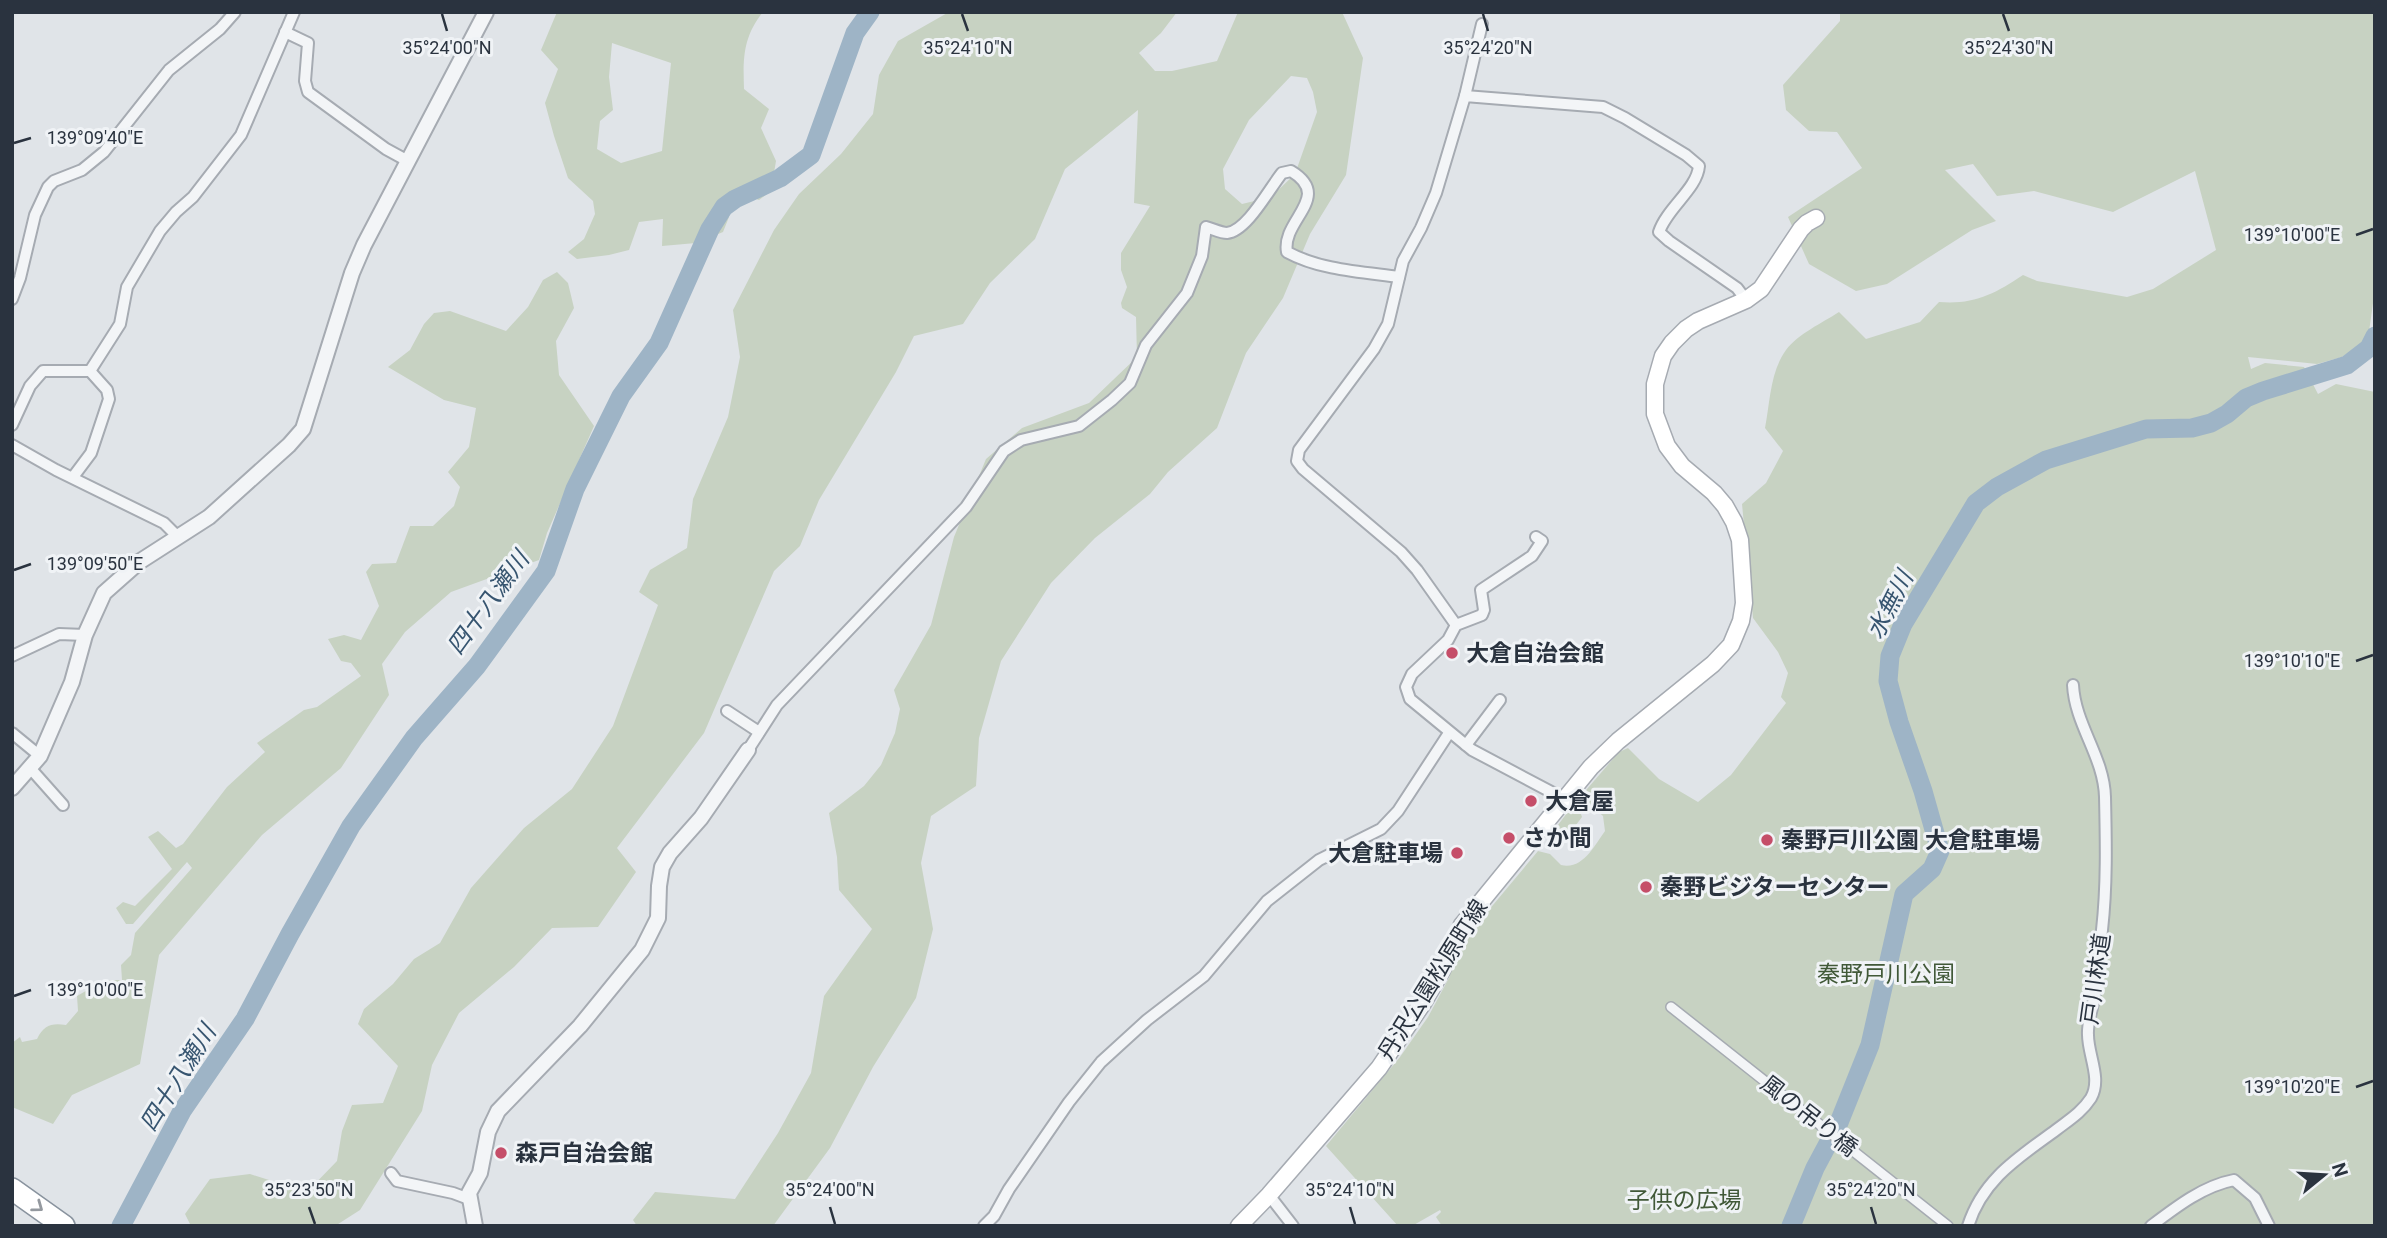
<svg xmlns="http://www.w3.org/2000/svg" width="2387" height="1238" font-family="Roboto,'Noto Sans JP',sans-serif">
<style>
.green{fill:#c7d2c2;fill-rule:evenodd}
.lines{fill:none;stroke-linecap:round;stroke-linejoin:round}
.river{stroke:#9eb4c6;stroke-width:19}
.pedestrian-casing{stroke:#a6abb2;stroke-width:12}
.minor-casing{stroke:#a6abb2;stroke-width:14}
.tertiary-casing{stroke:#a6abb2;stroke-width:18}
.secondary-casing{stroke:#a6abb2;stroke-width:19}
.motorway-casing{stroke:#89939e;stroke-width:24}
.pedestrian{stroke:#f3f5f7;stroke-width:9}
.minor{stroke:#f3f5f7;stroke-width:10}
.tertiary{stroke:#f3f5f7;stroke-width:14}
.secondary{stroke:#fff;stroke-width:16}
.motorway{stroke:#fff;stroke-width:21}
.oneway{stroke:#94999f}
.ticks{fill:none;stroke:#2a333f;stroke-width:2.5}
.poi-dot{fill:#c54e69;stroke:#f0f3f6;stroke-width:2.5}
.labels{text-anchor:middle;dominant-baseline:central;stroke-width:6;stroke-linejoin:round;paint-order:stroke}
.poi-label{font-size:23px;font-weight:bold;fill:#2a333f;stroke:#f0f3f6;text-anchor:start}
.park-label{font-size:23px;fill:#415938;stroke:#f0f3f6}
.street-label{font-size:23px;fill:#2a333f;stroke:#f0f3f6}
.water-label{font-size:24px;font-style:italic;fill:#375570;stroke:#f0f3f6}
.ticks-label{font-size:18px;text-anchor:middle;fill:#2a333f;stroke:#f0f3f6;stroke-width:6;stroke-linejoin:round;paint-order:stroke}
</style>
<rect width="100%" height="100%" fill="#e0e4e8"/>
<g class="green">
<path d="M557,12h206c-20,25 -20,46 -19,77l25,20 -8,19 15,33 -5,30 -12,9 -22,-8 -10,4 2,21 -6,15 -27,11 -34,3 1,-27 -24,3 -10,28 -20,5 -32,4 -9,-7 16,-13 11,-25 -2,-13 -25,-23 -14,-42 -9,-33 13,-34 -17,-19zM612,43l59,20 -9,88 -41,12 -24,-14 3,-28 13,-11 -4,-33z"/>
<path d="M949,12h228l-16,21 -22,20 16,18h17l45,-10 21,-49h104l21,46 -17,117 -36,59 -27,64 -37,55 -29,75 -49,44 -18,22 -55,44 -44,45 -50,78 -22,77 -3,48 -45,30 -10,47 12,66 -17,69 -43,69 -43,81 -57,78h-136l-4,-6 22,-28 80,7 43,-66 33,-60 13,-77 48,-67 -33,-39 -2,-33 -8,-44 35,-27 17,-21 14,-32 5,-24 -6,-19 37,-65 23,-88 32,-78 36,-31 67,-25 48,-46 -1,-40 -14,-9 -1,-5 6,-16 -6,-17v-17l29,-47 -16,-3 4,-93 -73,59 -30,70 -45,44 -27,41 -49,12 -18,36 -77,128 -19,46 -26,25 -70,162 -87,115 19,24 -38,55 -46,1 -38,39 -55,46 -27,52 -10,46 -62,99 -25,16h-144l-6,-12 25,-35 40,-5 57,18 30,-31 5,-30 10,-26 31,-2 15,-37 -40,-42 6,-15 29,-25 21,-25 26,-16 31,-55 53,-60 48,-39 41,-63 45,-121 -19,-13 11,-22 37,-22 6,-49 35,-82 12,-60 -7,-47 41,-80 25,-36 42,-40 32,-40 6,-39 19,-34zM1291,76l16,2 6,14 4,20 -22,62 -24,23 -29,7 -17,-15 -2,-20 26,-49z"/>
<path d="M1840,12h535v277l-7,50 -26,18 -25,7 -69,-7 3,12 14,-6 39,4 14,27 18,-10 39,8v834h-933l-6,-9 5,-5 -1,-2 -28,16h-14l-72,-80 74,-89 28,-40 22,-41 -4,-3 30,-60 7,4 55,-66 12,3 11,11c22,5 33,-19 44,-34l-2,-15 -22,-20 38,-44 9,-4 31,31 39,23 33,-27 55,-72 -5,-6 7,-24 -10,-21 -25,-34 -11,-114 24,-21 17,-32 -18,-23c5,-25 5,-56 21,-78 12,-16 36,-27 53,-38l27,27 54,-17 19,-20c34,3 56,-8 84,-27l14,6 90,16 26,-8 63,-39 -21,-79 -82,41 -79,-21 -37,5 -24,-32 -28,6 51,51 -24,9 -85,54 -31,7 -47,-27 -21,-47 74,-49 -25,-36 -28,-1 -23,-21 -3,-25 57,-64z"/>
<path d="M557,272l11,11 6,25 -18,33 3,34 35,51 -47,107 -8,27 -88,32 -46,40 -23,32 7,31 -48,73 -79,67 -103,120 -19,109 -68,31 -19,29 -41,-17v-64l8,-6 2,5 15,-3c7,-14 14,-16 29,-14l12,-14 -1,-15 28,-16h17l-1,-15 10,-10 4,-22 57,-65 -5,-6 -54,62h-7l-10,-16 7,-6 12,4 37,-37 -24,-32 10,-6 18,17 7,-4 44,-57 38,-35 -8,-9 47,-33 13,-3 44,-31 -10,-13 -10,-2 -13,-22 16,-4 17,5 18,-34 -13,-34 6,-8 24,-1 14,-37h23l21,-20 6,-19 -12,-15 21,-25 7,-39 -32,-8 -56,-33 22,-17 14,-26 10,-11 16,-2 56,20 22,-24 15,-27z"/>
<polygon points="1576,810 1580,811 1582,817 1563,842 1555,843 1552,833 1567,813"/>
</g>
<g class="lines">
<g class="river">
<polyline points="121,1226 182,1111 245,1019 290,934 351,826 414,738 477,666 546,571 575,489 621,396 659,343 710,229 724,207 735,199 780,178 811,155 855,33 870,12"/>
<polyline points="1791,1226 1815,1168 1838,1125 1870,1045 1904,894 1932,869 1940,851 1923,791 1899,722 1888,681 1890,656 1903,624 1976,503 1997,487 2046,460 2146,429 2192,428 2211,423 2227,414 2246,398 2263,391 2347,365 2369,348 2375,336"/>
</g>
<defs>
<polyline id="pedestrian" points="1671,1007 1948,1226"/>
<g id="minor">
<polyline points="285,32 308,43 305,81 308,92 386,149 408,161"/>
<polyline points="1465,96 1482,24"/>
<polyline points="12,299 20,278 35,215 48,187 54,181 82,170 104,152 169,70 220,29 235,12"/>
<polyline points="90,371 120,324 127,287 160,231 176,212 193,197 241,135 294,12"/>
<polyline points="12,425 30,386 43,371 90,371"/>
<polyline points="12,445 56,470 164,523 178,537"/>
<polyline points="73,477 91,453 109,399 107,390 90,371"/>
<polyline points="1536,537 1542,541 1532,556 1481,590 1484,610 1482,615 1456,625 1448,640 1412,674 1406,687 1410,699 1472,750 1555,794 1566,797"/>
<path d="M1456,625l-39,-55 -16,-18 -98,-83 -6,-8 2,-11 75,-101 14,-25 15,-63 18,-33 15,-35 29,-97 138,11 22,11 61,37 13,11c-2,23 -32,42 -40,66l10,9 68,47 9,12"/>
<polyline points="12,656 59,634 85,635"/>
<polyline points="727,711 759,732"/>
<polyline points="12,733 40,756"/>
<polyline points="1466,745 1500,700"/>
<path d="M748,750l29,-45 189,-198 38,-56 17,-11 58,-14 33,-26 18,-17 16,-38 41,-52 15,-37 4,-29c7,2 15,6 21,6 20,-2 42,-44 55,-60l9,-2c43,26 -10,49 -4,81 33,18 75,20 112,25"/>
<polyline points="31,769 63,805"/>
<polyline points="391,1173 397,1181 453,1193 469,1199"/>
<polyline points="1269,1195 1293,1226"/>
<polyline points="984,1226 994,1216 1009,1189 1069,1102 1101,1062 1147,1020 1204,976 1267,901 1319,860 1381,829 1398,811 1449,733"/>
<path d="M1968,1226c15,-47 50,-68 88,-96 13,-10 26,-18 35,-32 11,-19 -3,-43 -3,-63 -1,-13 5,-28 7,-42 3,-21 5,-42 7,-63 5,-44 4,-90 3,-133 -1,-40 -30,-72 -32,-112"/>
<path d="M2151,1226c25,-19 52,-40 83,-46l21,18 14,28"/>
</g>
<g id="tertiary">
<polyline points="12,788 40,756 72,682 85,635 104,593 139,562 209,517 289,445 303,429 352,273 364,245 486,12"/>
<polyline points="475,1226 469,1193 480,1173 488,1132 498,1111 580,1026 642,950 658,918 659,886 662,867 670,853 701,818 748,750"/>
</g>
<polyline id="secondary" points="1239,1226 1269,1195 1379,1068 1423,1003 1441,972 1462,925 1591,767 1618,741 1713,664 1731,645 1741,621 1744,603 1740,540 1734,522 1725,506 1714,493 1682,466 1667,446 1655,414 1655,384 1663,356 1672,343 1686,329 1698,321 1746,300 1761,289 1801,229 1807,223 1816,218"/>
<polyline id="motorway" points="12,1189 64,1226"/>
</defs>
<use href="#pedestrian" class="pedestrian-casing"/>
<use href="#minor" class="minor-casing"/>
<use href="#tertiary" class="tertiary-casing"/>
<use href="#secondary" class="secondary-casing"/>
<use href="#motorway" class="motorway-casing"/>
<use href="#pedestrian" class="pedestrian"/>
<use href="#minor" class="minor"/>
<use href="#tertiary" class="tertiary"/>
<use href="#secondary" class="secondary"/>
<use href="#motorway" class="motorway"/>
</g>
<defs><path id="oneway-chevron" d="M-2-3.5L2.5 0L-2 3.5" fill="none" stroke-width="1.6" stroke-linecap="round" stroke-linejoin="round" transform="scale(1.75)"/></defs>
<use class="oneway" href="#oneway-chevron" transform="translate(38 1207) rotate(36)"/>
<path class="ticks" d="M442,14l5,17M962,14l6,17M1483,14l5,17M2003,14l6,17M14,143l17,-5M2356,235l17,-6M14,570l17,-6M2356,661l17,-6M14,996l17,-6M2356,1087l17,-6M309,1207l6,17M830,1207l5,17M1350,1207l5,17M1871,1207l5,17"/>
<g class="poi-dot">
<circle cx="1452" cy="653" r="7"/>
<circle cx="1531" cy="801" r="7"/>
<circle cx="1509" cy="838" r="7"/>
<circle cx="1767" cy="840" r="7"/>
<circle cx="1457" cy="853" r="7"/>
<circle cx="1646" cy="887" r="7"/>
<circle cx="501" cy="1153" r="7"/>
</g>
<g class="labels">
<g class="poi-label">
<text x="1466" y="653">大倉自治会館</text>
<text x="1545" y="801">大倉屋</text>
<text x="1523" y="838">さか間</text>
<text x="1781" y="840">秦野戸川公園 大倉駐車場</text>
<text x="1443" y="853" text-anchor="end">大倉駐車場</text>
<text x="1660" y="887">秦野ビジターセンター</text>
<text x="515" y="1153">森戸自治会館</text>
</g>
<g class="park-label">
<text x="1886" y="974">秦野戸川公園</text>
<text x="1684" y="1200">子供の広場</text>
</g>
<g class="street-label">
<text transform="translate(2096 979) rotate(-82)">戸川林道</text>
<text transform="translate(1433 980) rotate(-58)">丹沢公園松原町線</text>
<text transform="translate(1809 1116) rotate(38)">風の吊り橋</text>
</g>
<g class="water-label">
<text transform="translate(488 603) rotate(-54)">四十八瀬川</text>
<text transform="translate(1890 605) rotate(-63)">水無川</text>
<text transform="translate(178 1078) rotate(-58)">四十八瀬川</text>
</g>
</g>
<g class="ticks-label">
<text x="447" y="54">35°24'00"N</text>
<text x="968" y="54">35°24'10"N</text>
<text x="1488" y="54">35°24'20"N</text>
<text x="2009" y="54">35°24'30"N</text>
<text x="95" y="144">139°09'40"E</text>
<text x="2292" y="241">139°10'00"E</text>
<text x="95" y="570">139°09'50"E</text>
<text x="2292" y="667">139°10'10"E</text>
<text x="95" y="996">139°10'00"E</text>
<text x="2292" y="1093">139°10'20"E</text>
<text x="309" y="1196">35°23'50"N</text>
<text x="830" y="1196">35°24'00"N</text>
<text x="1350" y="1196">35°24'10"N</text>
<text x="1871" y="1196">35°24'20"N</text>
</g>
<rect width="2387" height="1238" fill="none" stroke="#2a333f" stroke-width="28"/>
<g transform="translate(2324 1175) rotate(72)" stroke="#f0f3f6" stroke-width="5" paint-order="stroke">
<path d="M0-5L12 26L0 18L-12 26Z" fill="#2a333f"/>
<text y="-10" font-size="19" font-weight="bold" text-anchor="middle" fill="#2a333f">N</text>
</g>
</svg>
